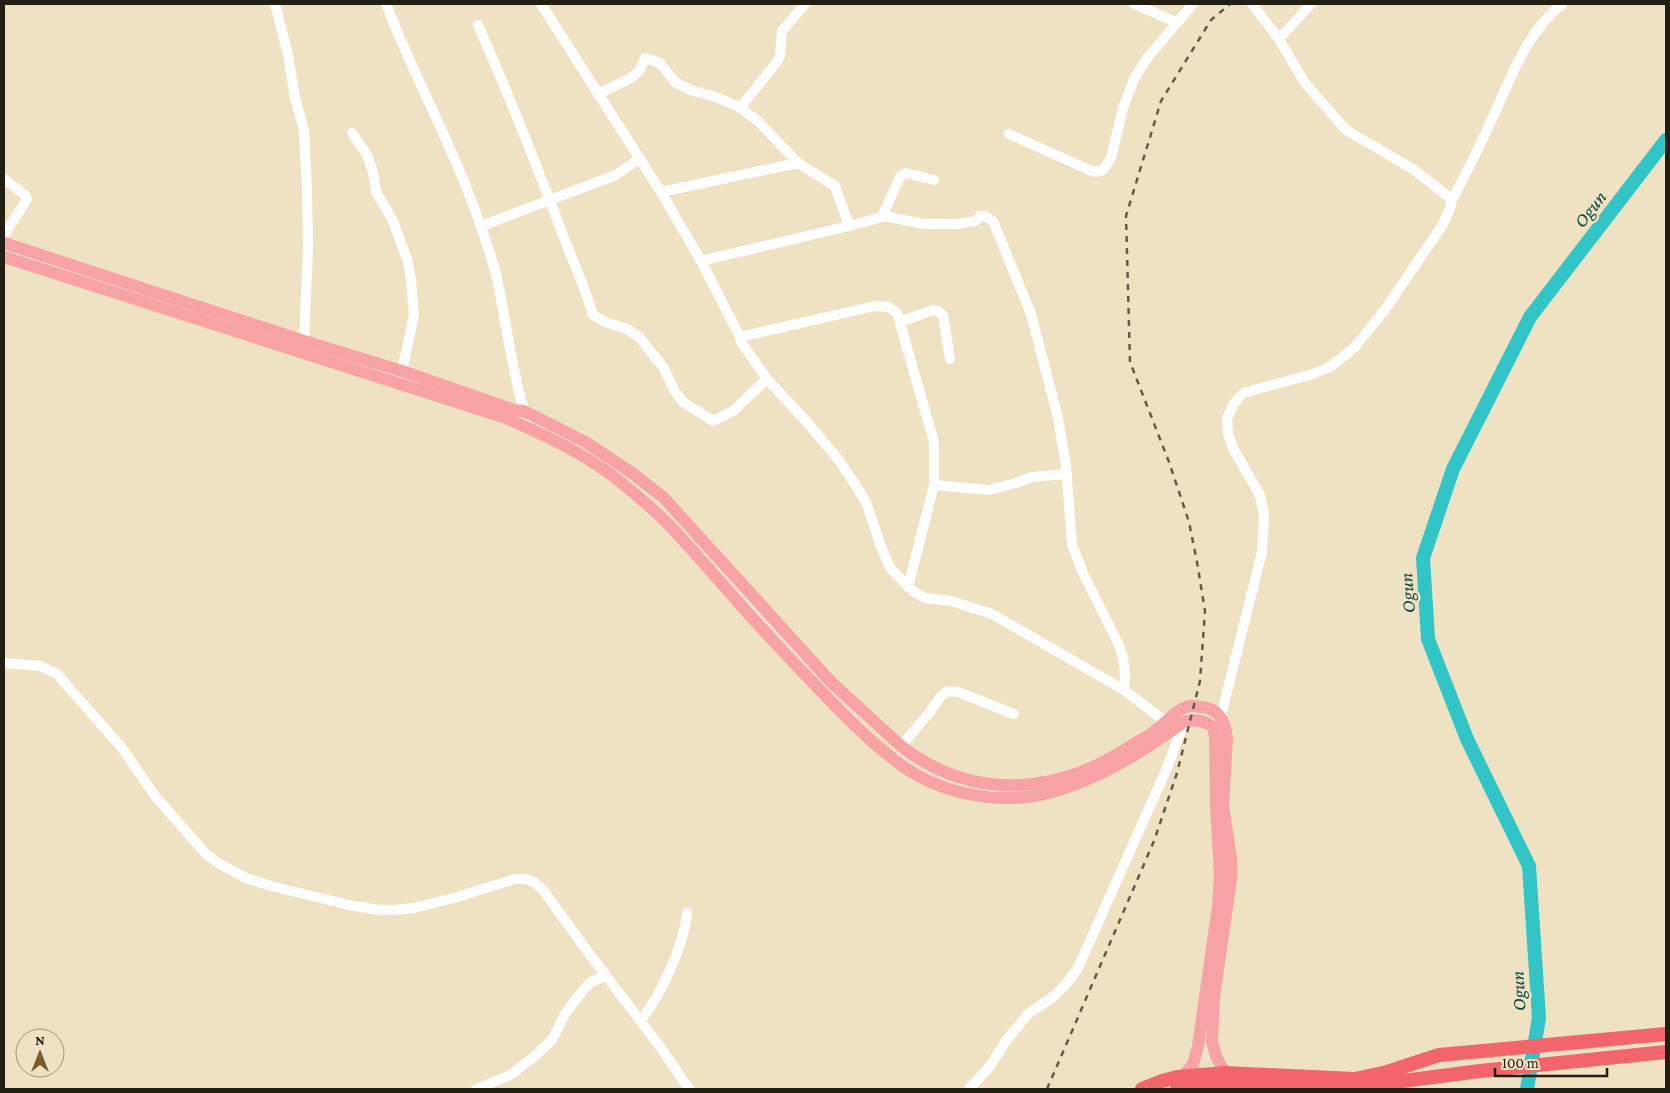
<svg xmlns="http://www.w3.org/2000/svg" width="1670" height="1093" font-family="'Crimson Pro',serif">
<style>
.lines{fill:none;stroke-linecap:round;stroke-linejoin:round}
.river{stroke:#32c5c7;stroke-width:14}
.minor{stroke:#fff;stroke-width:10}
.major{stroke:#f7a3a6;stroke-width:12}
.highway{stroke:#f2656b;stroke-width:14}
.rail{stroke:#635b49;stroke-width:2.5;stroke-dasharray:6 6;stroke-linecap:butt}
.labels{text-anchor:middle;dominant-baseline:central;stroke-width:5;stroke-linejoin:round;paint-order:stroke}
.water-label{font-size:19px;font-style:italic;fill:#074848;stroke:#efe2c3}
</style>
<rect width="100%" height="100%" fill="#efe2c3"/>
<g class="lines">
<polyline class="river" points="1527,1089 1539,1018 1529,866 1467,739 1428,639 1423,558 1453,469 1530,317 1666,140"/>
<g class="minor">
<polyline points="275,4 288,55 295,98 304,130 307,191 308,248 304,341"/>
<path d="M386,4c29,75 69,146 95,223 5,15 11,31 15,47 10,46 15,92 28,137"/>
<polyline points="541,4 661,192 701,261 740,337 741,342 767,379 805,420 838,459 851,478 866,502 881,546 890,568 914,592 925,598 951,601 992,614 1124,690 1166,722"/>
<polyline points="1134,4 1176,22"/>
<path d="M478,25c30,68 57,136 83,205 10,28 24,56 32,85l12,7 22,7 12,8 25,31 10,22 9,12 30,19 20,-10 34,-32"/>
<polyline points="1279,39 1311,4"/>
<polyline points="598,94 631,78 639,71 645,58 660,63 675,82 690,90 716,97 739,107 758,121 798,163 835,186 849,226"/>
<polyline points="740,108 776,63 780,56 782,31 805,4"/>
<polyline points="352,133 367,155 373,172 376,192 393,221 408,262 411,280 414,315 402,371"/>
<polyline points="1009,134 1094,172 1103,170 1111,158 1123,108 1134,79 1148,57 1193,4"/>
<polyline points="4,179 25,195 27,199 4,235"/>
<polyline points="661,192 798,163"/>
<path d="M1451,202c15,-28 29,-57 42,-85 18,-40 34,-85 69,-113"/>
<polyline points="882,217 900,177 906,173 934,180"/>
<polyline points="481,226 616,175 639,159"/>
<polyline points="701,261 849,226 882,217 889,217 924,224 958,224 975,221 980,216 985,216 993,221 1031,314 1049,383 1058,418 1066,466 1072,544 1083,573 1118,643 1123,658 1125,674 1124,690"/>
<polyline points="900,322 933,310 938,311 943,315 950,359"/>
<polyline points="740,337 875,306 889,307 897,313 934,442 934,485 908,587"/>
<polyline points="934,485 989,490 1016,483 1032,477 1067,474"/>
<polyline points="4,663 40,666 57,674 122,748 155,796 206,854 218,863 246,878 271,886 349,905 379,910 394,910 414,908 454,898 515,879 526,879 534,882 543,890 585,948 661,1048 689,1089"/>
<polyline points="1221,716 1262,552 1264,516 1260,495 1234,450 1228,434 1227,419 1233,405 1243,393 1313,374 1330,367 1355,347 1386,308 1442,226 1450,209 1451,202 1450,198 1413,169 1346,130 1305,83 1279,39 1252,4"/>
<polyline points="901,746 930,712 941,696 948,691 958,692 1014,714"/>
<path d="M641,1020c20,-25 43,-75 46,-107"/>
<polyline points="476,1089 510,1075 535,1056 552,1040 565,1014 584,989 591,982 606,975"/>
<polyline points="969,1089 991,1065 1005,1042 1028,1014 1053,997 1067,983 1078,968 1167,768 1184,722"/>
</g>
<g class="major">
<path d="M4,243l300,98 98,30 112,39 10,1 38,19 25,13 45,30 32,25 167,184 70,64c51,40 111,49 172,29 21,-7 42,-19 61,-31 7,-4 15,-8 22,-14 10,-7 19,-19 30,-23 5,-2 10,-1 15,0 18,1 24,14 26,31l-4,68 8,52v22l-17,117 -2,44 4,15 9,17"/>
<path d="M4,257l502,161c35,16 72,32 104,56 19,14 37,30 54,46 21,21 40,44 60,66 30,35 62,69 94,102 26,27 53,55 83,77 37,27 88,38 133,31 53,-9 107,-43 150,-74 11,-3 19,-2 29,5l2,11 1,69 4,68 -2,31 -20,140 -5,18 -10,12"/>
</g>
<g class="highway">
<polyline points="1142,1089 1162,1081 1177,1077 1225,1073 1355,1079 1387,1072 1439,1055 1666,1034"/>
<polyline points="1177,1089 1214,1086 1313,1089"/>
<polyline points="1321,1089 1364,1086 1480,1071 1666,1052"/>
</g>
<polyline class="rail" points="1047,1089 1154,841 1177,773 1200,681 1205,611 1197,562 1189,522 1169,462 1130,362 1126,216 1161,101 1211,20 1230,4"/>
</g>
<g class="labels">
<g class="water-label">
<text transform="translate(1590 209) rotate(-52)">Ogun</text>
<text transform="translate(1407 593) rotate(-94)">Ogun</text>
<text transform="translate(1518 991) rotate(-93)">Ogun</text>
</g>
</g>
<rect width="1670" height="1093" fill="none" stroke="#231e12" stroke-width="10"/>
<g transform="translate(40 1053)"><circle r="24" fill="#efe2c3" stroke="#9d947c"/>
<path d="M0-4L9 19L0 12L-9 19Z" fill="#7b5c31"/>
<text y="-8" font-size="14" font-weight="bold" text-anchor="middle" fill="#231e12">N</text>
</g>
<path d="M1495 1068v8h112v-8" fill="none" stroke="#231e12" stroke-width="2.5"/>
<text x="1502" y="1068" font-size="15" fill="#231e12" stroke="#efe2c3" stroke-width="4" paint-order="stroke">100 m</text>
</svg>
